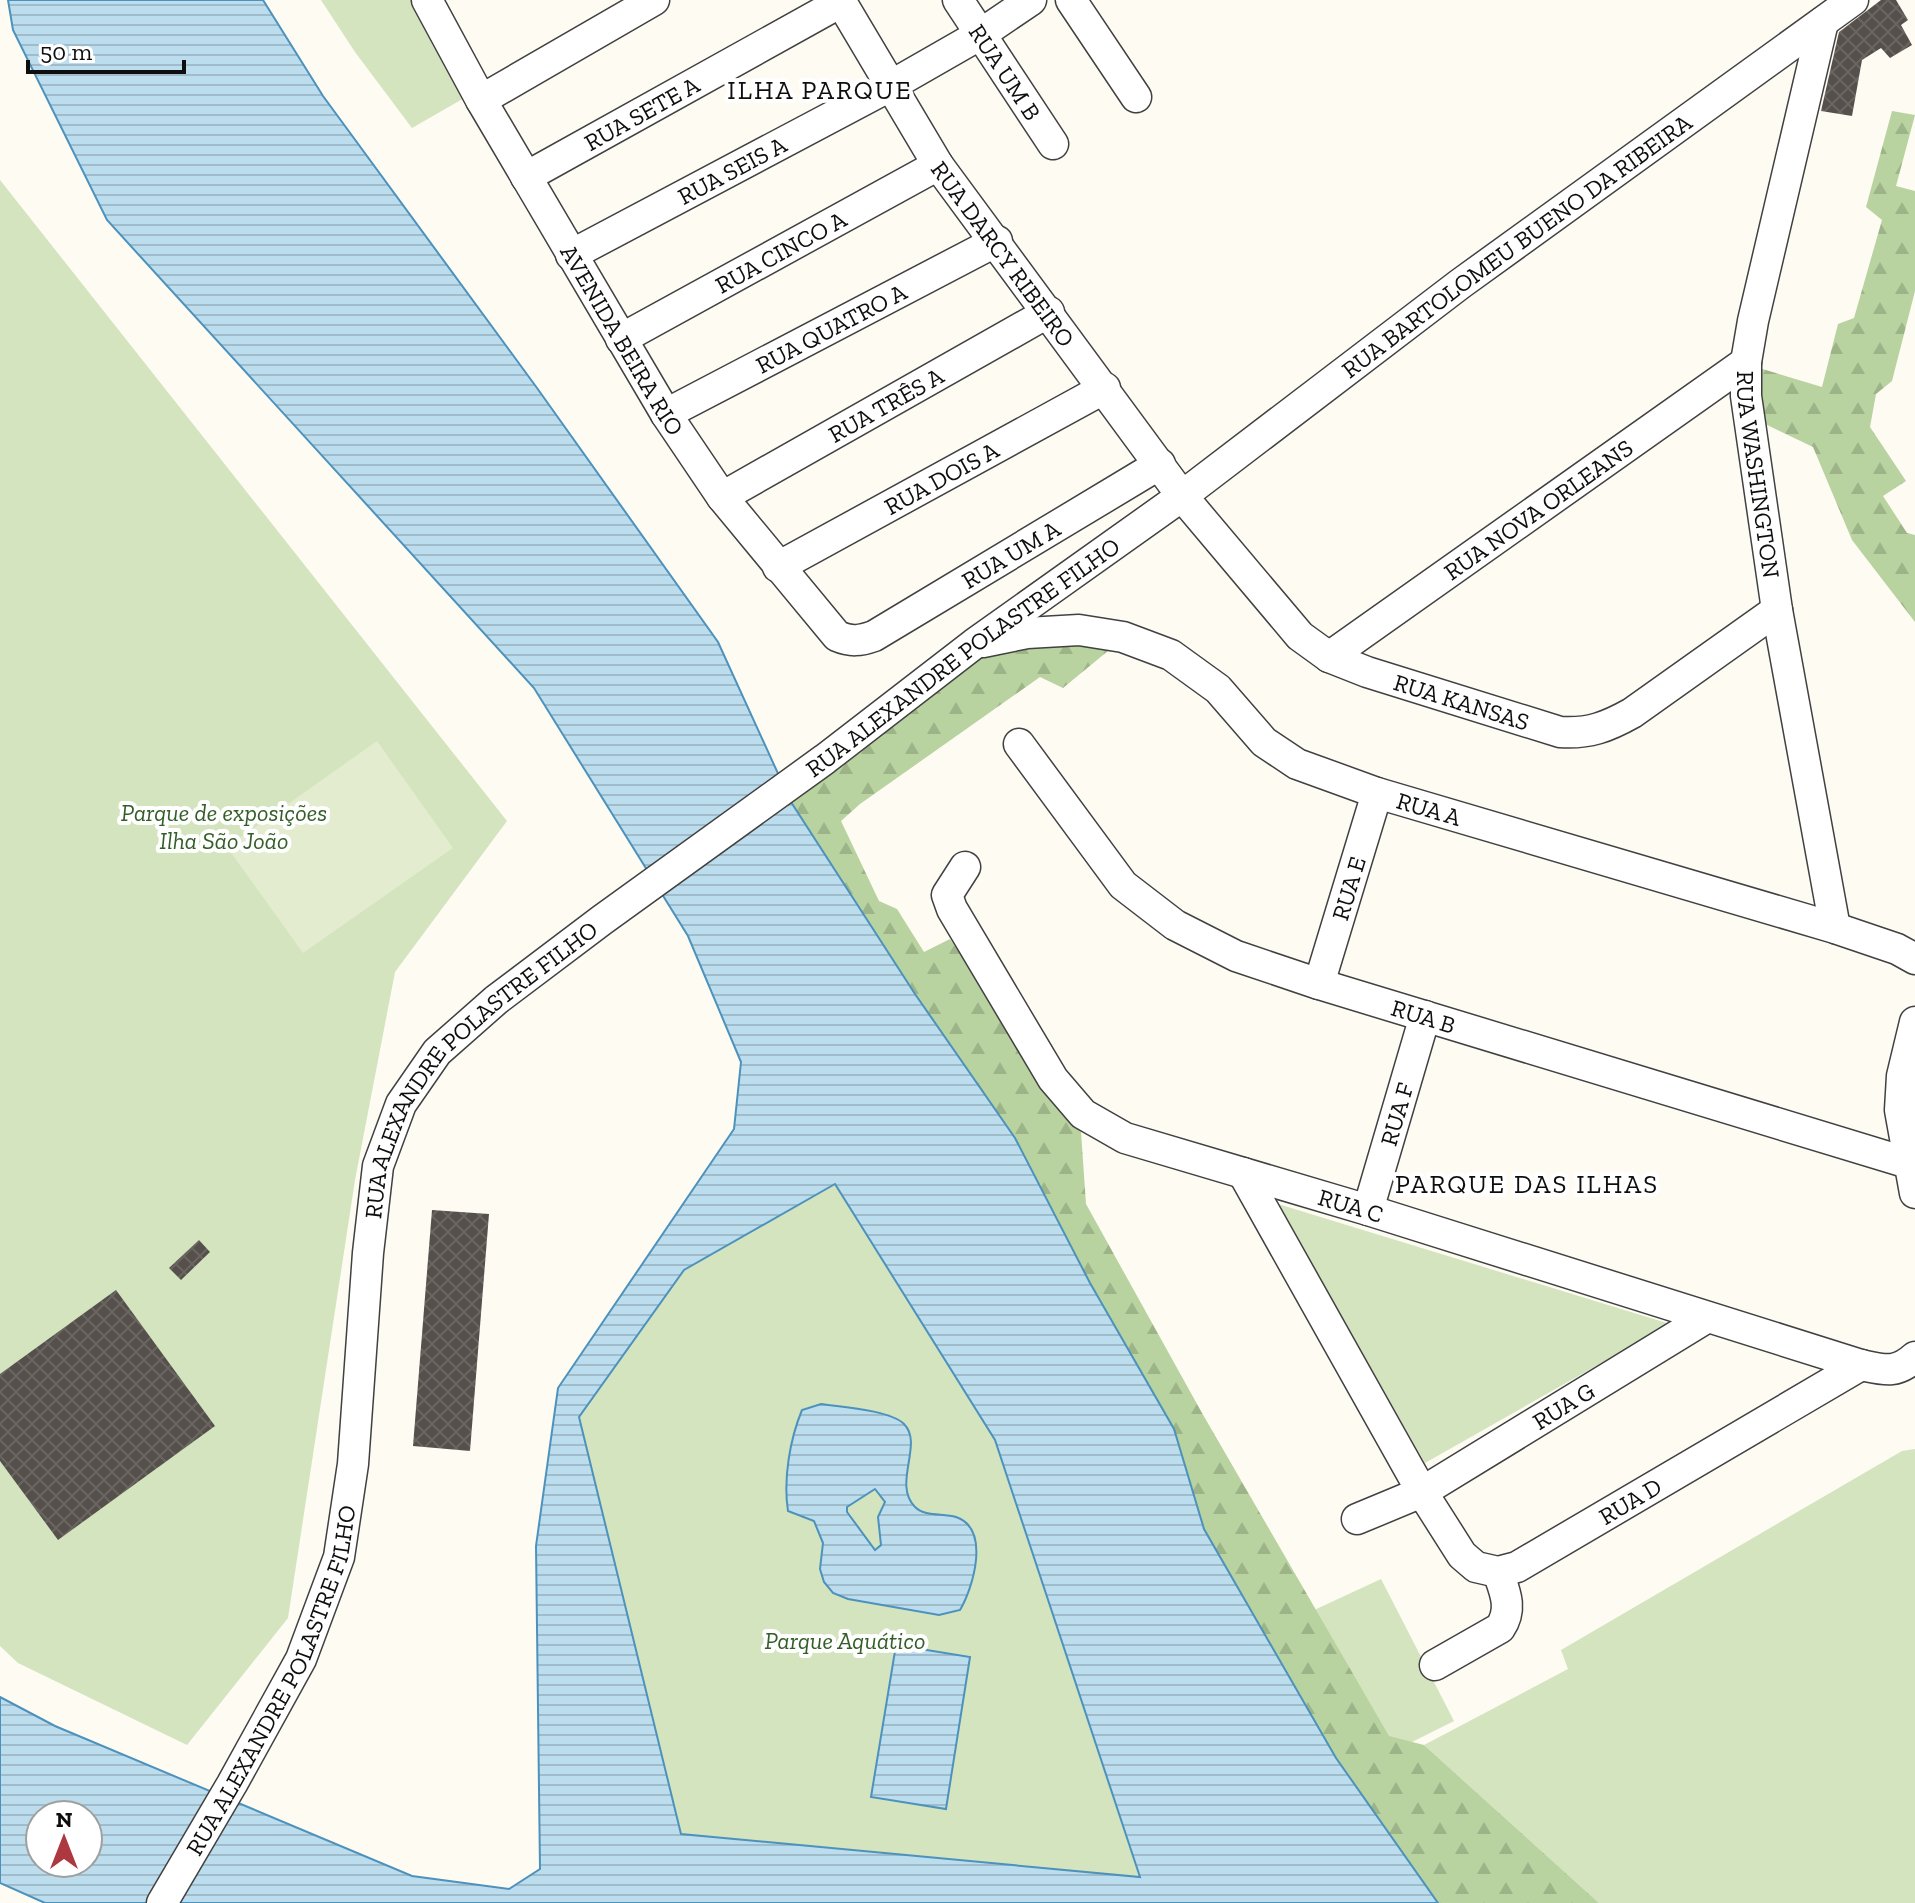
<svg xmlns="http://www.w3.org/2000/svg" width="1915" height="1903" font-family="'Zilla Slab',serif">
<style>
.grass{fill:#d3e4bf}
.forest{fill:url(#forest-firs)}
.pitch{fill:#e3eccf}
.water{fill:url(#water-rules);stroke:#4d92bc;stroke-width:2;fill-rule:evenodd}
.building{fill:url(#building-cross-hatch)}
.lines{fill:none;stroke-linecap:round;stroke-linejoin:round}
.minor-casing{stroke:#414141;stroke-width:33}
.minor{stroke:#fff;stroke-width:30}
.labels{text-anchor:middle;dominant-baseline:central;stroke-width:8;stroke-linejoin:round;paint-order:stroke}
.street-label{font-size:24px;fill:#0e0e0e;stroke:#fff}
.park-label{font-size:24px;font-style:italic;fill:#335e27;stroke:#fff}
.neighbourhood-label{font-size:26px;letter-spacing:2px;fill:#0e0e0e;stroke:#fff}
</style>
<defs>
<pattern id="forest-firs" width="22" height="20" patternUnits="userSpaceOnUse" patternTransform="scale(2)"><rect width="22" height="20" fill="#b8d3a0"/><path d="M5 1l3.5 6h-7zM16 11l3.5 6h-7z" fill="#9db489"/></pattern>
<pattern id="water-rules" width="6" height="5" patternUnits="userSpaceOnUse" patternTransform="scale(2)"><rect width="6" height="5" fill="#bcddee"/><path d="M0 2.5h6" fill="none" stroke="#a0bccb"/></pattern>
<pattern id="building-cross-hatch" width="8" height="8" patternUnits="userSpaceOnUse" patternTransform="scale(2)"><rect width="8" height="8" fill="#56504c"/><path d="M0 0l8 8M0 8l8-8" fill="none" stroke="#696561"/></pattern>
</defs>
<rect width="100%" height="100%" fill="#fdfbf2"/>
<g class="grass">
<polygon points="321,0 411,0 466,97 412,128 355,52"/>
<polygon points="0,180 507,821 395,972 355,1180 288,1618 187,1745 18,1663 0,1646"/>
<polygon points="835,1183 995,1440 1141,1878 681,1834 579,1417 684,1270"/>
<polygon points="1278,1204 1670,1324 1425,1463"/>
<polygon points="1915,1449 1915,1903 1599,1903 1424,1745 1568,1669 1561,1650 1902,1451"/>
<polygon points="1381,1579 1454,1721 1378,1759 1297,1618"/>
</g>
<g class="forest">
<polygon points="1892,111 1915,115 1896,186 1915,191 1915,291 1892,381 1876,394 1870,427 1906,481 1883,496 1907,533 1915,535 1915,622 1852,540 1813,447 1761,422 1759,368 1822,387 1838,324 1854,318 1882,220 1866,207"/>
<polygon points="1071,639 1114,646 1063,688 1040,677 860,804 841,821 879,901 897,909 924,952 950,939 1081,1132 1086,1204 1202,1413 1389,1736 1424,1745 1599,1903 1438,1903 1336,1758 1204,1529 1174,1429 1090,1283 1015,1138 915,994 791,802 955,675 987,655"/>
</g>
<polygon class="pitch" points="377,741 453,848 303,953 227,847"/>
<g class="water">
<path d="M8,0h255l60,96 214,292 181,254 73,160 124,192 100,144 75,145 84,146 30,100 132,229 102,145h-1393l-45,-20v-186l55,29 357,150 97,13 31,-20 -4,-323 22,-158 176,-259 7,-67 -53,-126 -154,-248 -427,-468 -94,-190zM835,1184l160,256 145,437 -459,-43 -102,-417 105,-147zM40,1815h48v48h-48z"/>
<path d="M821,1404c20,3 69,6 83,20 20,20 -12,60 11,83 10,10 28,6 41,10 35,12 17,71 4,93l-21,5 -91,-16 -15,-6 -9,-11 -4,-13 3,-26 -9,-22 -26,-10c-5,-32 2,-72 14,-101zM875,1489l10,13 -7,15 3,28 -6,5 -28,-38v-5z"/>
<polygon points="896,1645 970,1657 946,1809 871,1797"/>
</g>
<g class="building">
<polygon points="1881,0 1896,0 1908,20 1901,25 1912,45 1890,58 1881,48 1862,60 1852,116 1821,111 1839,32"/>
<polygon points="432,1210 489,1214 470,1451 413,1446"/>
<polygon points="199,1240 210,1252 181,1280 169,1268"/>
<polygon points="116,1290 215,1426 58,1540 0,1461 0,1374"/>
</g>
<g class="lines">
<defs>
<g id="minor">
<path id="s1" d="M427,0l54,100 185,314 56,83 115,139c14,6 23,5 37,0l286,-172"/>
<path id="s2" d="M840,0l98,165 244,331 118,140 29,21 38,15 193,60c29,2 47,-5 72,-19l145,-103"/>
<path id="s3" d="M958,0l95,144"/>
<polyline points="1071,0 1136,97"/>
<path id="s4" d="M1823,22l-70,299 -7,41v34l31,214 58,318"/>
<polyline points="481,100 654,0"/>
<path id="s5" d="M526,177l315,-175"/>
<path id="s6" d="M571,255l321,-170 89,-51 50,-34"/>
<path id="s7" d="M621,339l317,-174"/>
<path id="s8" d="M666,414l331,-173"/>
<path id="s9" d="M722,497l327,-185"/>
<path id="s10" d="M778,567l327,-179"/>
<path id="s11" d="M983,642l44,-9 52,-3 44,7 48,18 47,34 46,53 33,22 80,29 458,135 62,21 18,10"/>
<path id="s12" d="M1329,657l417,-295"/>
<path id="s13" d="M1019,744l104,141 52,40 61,31 83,28 589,179"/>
<path id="s14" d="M965,867l-18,28 5,14 101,170 30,35 42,24 243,72 493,155c24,5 35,9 54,-8"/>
<path id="s15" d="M1319,984l58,-191"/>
<polyline points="1915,1022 1902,1076 1900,1110 1915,1193"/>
<path id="s16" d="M1243,1173l179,319 40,63 14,12 22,5 19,-5 344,-202"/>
<path id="s17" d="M1368,1210l57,-194"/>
<path id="s18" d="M1357,1519l65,-27 284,-174"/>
<path d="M1435,1665l65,-37c13,-19 5,-36 -2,-56"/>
<path id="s19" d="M162,1903l70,-119 69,-125 38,-102 14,-93 15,-211 10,-87 23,-62 36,-52 59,-52 106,-80 223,-161 149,-115 208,-148 278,-212 393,-284"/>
</g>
</defs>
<use href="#minor" class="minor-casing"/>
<use href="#minor" class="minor"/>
</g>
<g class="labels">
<g class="street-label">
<text stroke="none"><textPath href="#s3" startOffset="86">RUA UM B</textPath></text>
<text stroke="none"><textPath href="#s5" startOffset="132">RUA SETE A</textPath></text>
<text stroke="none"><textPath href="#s6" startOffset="182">RUA SEIS A</textPath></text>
<text stroke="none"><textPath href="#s19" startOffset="2260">RUA BARTOLOMEU BUENO DA RIBEIRA</textPath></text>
<text stroke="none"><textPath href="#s7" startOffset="182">RUA CINCO A</textPath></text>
<text stroke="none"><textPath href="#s2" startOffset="302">RUA DARCY RIBEIRO</textPath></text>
<text stroke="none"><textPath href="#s8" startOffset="186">RUA QUATRO A</textPath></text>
<text stroke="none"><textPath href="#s1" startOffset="392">AVENIDA BEIRA RIO</textPath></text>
<text stroke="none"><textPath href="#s9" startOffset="188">RUA TRÊS A</textPath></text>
<text stroke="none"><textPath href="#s4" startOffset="462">RUA WASHINGTON</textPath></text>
<text stroke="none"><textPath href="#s10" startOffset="186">RUA DOIS A</textPath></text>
<text stroke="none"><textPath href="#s12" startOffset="256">RUA NOVA ORLEANS</textPath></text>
<text stroke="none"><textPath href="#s1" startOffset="956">RUA UM A</textPath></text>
<text stroke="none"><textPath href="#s19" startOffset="1570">RUA ALEXANDRE POLASTRE FILHO</textPath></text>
<text stroke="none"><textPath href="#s2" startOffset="962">RUA KANSAS</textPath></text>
<text stroke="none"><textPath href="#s11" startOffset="500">RUA A</textPath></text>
<text stroke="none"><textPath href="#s15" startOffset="100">RUA E</textPath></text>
<text stroke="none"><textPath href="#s13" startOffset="506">RUA B</textPath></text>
<text stroke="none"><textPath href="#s19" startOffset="922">RUA ALEXANDRE POLASTRE FILHO</textPath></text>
<text stroke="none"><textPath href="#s17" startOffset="100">RUA F</textPath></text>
<text stroke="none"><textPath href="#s14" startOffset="576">RUA C</textPath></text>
<text stroke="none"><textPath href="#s18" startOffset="236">RUA G</textPath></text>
<text stroke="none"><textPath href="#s16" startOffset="632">RUA D</textPath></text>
<text stroke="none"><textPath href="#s19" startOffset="250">RUA ALEXANDRE POLASTRE FILHO</textPath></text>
</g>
<g class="park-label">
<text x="224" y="812">Parque de exposições<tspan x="224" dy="28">Ilha São João</tspan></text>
<text x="845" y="1640">Parque Aquático</text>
</g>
<g class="neighbourhood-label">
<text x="820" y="90">ILHA PARQUE</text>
<text x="1527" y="1184">PARQUE DAS ILHAS</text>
</g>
</g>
<g transform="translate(64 1839)"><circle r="38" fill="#ffffff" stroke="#9f9f9f" stroke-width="2"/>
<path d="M0-6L14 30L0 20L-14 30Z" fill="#ad3840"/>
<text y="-12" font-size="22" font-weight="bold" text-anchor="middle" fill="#0e0e0e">N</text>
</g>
<path d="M28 60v12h156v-12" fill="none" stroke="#0e0e0e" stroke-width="4"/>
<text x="40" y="60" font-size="24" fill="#0e0e0e" stroke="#ffffff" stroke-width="6" paint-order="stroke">50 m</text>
</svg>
